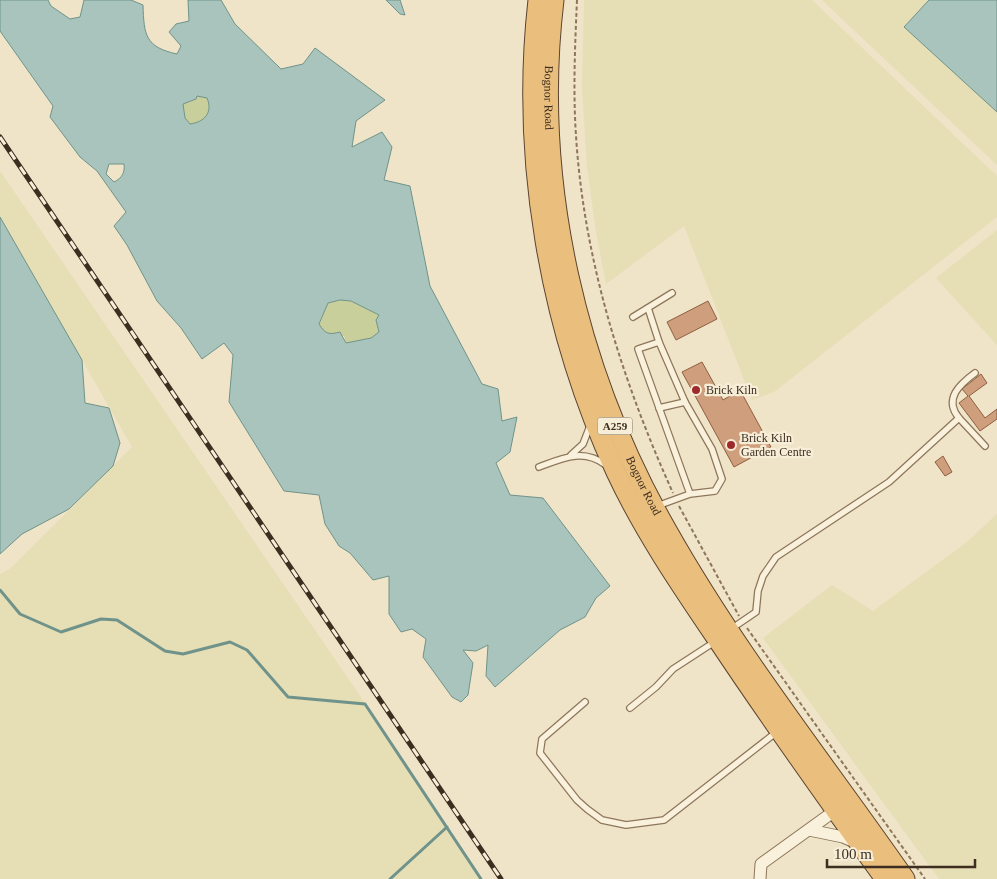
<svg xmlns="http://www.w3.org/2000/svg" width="997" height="879" font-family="'Times New Roman',serif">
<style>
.farmland{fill:#e6deb5}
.green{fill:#c9cf9b}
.water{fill:#a9c4bc;stroke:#6f938a;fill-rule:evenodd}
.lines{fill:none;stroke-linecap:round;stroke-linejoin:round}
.stream{stroke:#6f938a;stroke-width:3}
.building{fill:#cf9f7d;stroke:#8d5f41}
.service-casing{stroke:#8d765c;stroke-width:8}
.minor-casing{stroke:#8d765c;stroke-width:13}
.trunk-casing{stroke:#5b4430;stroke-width:21}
.path{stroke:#8d765c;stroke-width:2;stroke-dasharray:4 2.5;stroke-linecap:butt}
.service{stroke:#faf1dc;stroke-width:5.5}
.minor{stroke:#faf1dc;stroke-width:11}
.trunk{stroke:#eabe7c;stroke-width:19}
.rail-casing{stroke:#3d2e20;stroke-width:5}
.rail{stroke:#f7eed8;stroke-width:3;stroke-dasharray:9;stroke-linecap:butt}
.poi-dot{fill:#9e2a2b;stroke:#f7eed8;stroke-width:2}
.labels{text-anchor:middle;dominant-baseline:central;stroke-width:4.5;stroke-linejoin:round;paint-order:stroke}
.shield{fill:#f7eed8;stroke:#756857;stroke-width:1}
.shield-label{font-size:11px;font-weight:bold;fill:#3d2e20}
.street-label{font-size:12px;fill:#3d2e20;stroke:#f7eed8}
.poi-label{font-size:12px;fill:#3d2e20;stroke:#f7eed8;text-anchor:start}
</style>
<rect width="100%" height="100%" fill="#f0e4c8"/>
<g class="farmland">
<polygon points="584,0 812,0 997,176 997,217 774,392 752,400 684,226 606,284 596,232 587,167 582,87"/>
<polygon points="822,0 997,0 997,165"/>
<polygon points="0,171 389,738 481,879 0,879 0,574 11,568 132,447 0,217"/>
<polygon points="997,230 997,345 936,278"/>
<polygon points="997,514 997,879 939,879 763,638 832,585 873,611 967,542"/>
</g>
<g class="green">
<path d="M196,96l11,2c6,14 -2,24 -17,27l-5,-7 -2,-14 13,-5z"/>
<path d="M340,300l11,1 28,14 -3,5 3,12 -8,6 -25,5 -2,-7c-12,-1 -19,-1 -25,-11l9,-22z"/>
</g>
<g class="water">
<path d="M0,0h48l3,6 19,13 10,-2 4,-17h47l12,5c1,30 2,42 34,49l4,-8 -12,-14 7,-8 13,-3 -1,-21h33l14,24 46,45 22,-5 12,-16 70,52 -29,21 -4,26 30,-15 10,15 -8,33 26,6 20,100 52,98 16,5 4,32 15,-4 -7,35 -14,11 14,32 33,3 67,88 -14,12 -11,19 -25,13 -65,57 -9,-11 2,-31 -12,6 -13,-1 10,13 -5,32 -7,7 -9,-5 -29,-40 3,-18 -14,-10 -11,3 -12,-18v-38l-16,4 -23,-27 -11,-7 -14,-22 -6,-29 -35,-4 -55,-89 4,-47 -9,-12 -22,16 -21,-31 -24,-27 -30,-56 -13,-19 12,-14 -29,-41 -17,-14 -30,-40 3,-11 -53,-75zM197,96l10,2c6,14 -2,24 -17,26l-5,-6 -2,-14 13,-5zM109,164h15c1,9 -2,14 -10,18l-8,-8zM340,300l11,1 28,14 -3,5 3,12 -8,6 -25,5 -6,-11c-11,3 -15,2 -21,-8l9,-21z"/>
<polygon points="386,0 400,0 405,15 400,14"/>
<polygon points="929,0 997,0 997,112 904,27"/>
<polygon points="0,217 82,360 85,403 109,408 120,443 113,466 69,509 22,534 0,554"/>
</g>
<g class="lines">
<g class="stream">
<polyline points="0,590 20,614 61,632 101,619 117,620 165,651 183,654 230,642 247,650 288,697 365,704 481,879"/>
<polyline points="390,879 447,827"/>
</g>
</g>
<g class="building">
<polygon points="708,301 717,319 676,340 667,322"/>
<polygon points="702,362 723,400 740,390 771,447 734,467 682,372"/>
<polygon points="981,374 987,383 969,396 985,418 997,409 997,419 980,431 959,403 968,396 962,389"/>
<polygon points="943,456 952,472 945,476 935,462"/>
</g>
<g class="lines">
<defs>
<g id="service">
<polyline points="648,308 659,342"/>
<polyline points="633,317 672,293"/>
<polyline points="659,408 685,402"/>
<path d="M959,418c-16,-19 1,-34 16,-45"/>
<polyline points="571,455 583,444 590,426"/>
<path d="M539,467c24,-9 44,-19 67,-2"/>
<polyline points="657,506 690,494 715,491 722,479 712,449 685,402 659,342 638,349 690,494"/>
<polyline points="731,629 756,612 758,591 763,576 776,557 889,482 959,418 985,446"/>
<polyline points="585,702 542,739 540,753 577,800 587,809 602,820 626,825 664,820 778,731"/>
<polyline points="630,708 656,687 673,669 716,641"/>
</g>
<g id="minor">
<polyline points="809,830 843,837 857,843"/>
<polyline points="760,879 761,864 840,807"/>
</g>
<g id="trunk">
<path d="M538,0c-18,158 11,328 78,472 27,58 65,114 101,167 54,81 111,161 168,240"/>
<path id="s1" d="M554,0c-22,183 23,373 114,532 69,122 157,232 237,347"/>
</g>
</defs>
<use href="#service" class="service-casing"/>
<use href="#minor" class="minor-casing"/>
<use href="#trunk" class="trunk-casing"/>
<g class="path">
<path d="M577,0c-2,45 -4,91 -1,136 8,125 46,244 97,357"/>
<polyline points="679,506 739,616"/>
<polyline points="747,628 925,879"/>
</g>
<use href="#service" class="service"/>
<use href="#minor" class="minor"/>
<use href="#trunk" class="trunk"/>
<defs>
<polyline id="rail" points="0,137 501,879"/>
</defs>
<use href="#rail" class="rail-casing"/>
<use href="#rail" class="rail"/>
</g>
<g class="poi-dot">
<circle cx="696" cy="390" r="5"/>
<circle cx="731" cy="445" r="5"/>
</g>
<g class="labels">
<rect class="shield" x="597.5" y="417.5" width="35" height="17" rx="4"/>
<g class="shield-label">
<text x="615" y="426">A259</text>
</g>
<g class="street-label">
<text stroke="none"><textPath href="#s1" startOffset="98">Bognor Road</textPath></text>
<text stroke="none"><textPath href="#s1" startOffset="501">Bognor Road</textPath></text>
</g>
<g class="poi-label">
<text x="706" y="390">Brick Kiln</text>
<text x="741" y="438">Brick Kiln<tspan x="741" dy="14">Garden Centre</tspan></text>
</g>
</g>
<path d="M827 859v8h148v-8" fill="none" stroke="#3d2e20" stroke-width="2.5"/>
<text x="834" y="859" font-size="15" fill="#3d2e20" stroke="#f7eed8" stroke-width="4" paint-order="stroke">100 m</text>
</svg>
